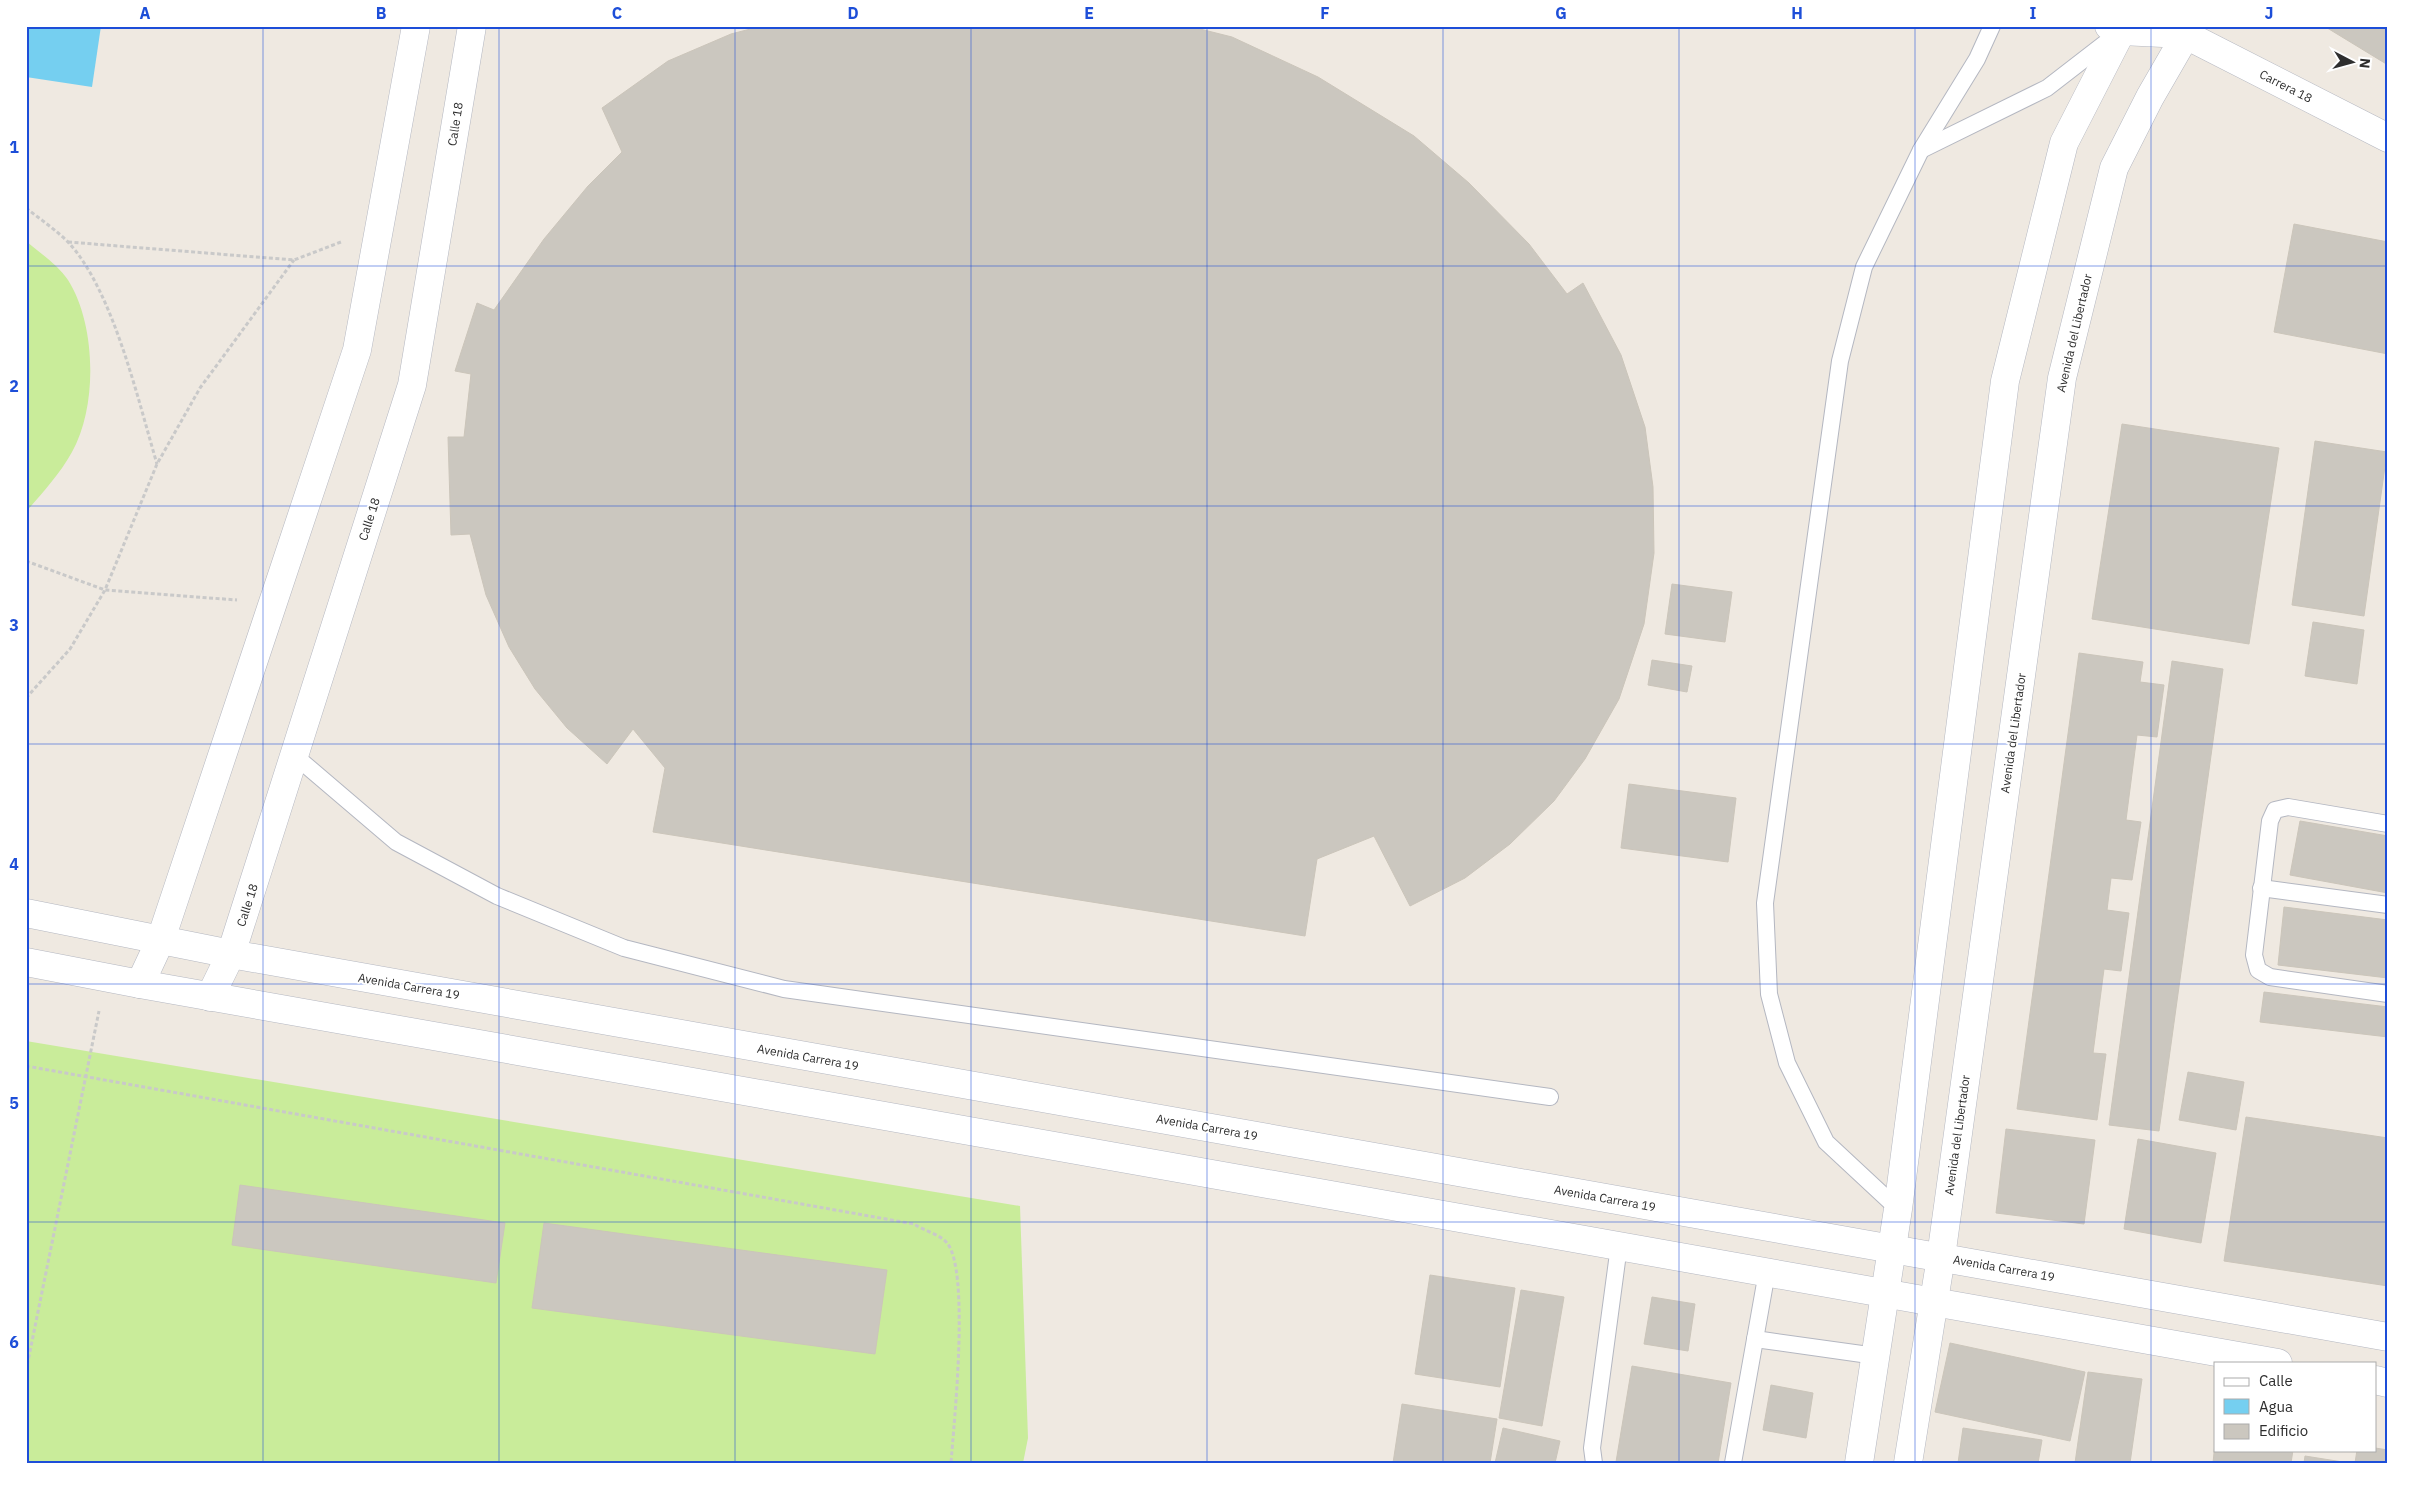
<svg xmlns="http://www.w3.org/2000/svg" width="2414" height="1489" font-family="'IBM Plex Sans',sans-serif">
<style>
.pitch{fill:#c9ec9a}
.water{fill:#75cff0}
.building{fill:#cbc7bf;stroke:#cbc5ba}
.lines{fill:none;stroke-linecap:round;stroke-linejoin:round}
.service-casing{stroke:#b4b7c1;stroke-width:18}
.minor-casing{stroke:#b4b7c1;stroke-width:29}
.secondary-casing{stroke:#b4b7c1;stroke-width:29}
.path{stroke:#c9c9c9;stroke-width:3;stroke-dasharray:4 2.5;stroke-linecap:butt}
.service{stroke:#fff;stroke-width:16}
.minor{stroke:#fff;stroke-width:28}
.secondary{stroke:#fff;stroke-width:28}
.grid{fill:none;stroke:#1d4ed8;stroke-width:1;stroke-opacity:0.55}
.labels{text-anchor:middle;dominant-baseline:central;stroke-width:4;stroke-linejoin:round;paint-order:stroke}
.street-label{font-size:12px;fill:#2e2e2e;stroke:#fff}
.neatline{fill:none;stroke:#1d4ed8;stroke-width:2}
.grid-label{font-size:16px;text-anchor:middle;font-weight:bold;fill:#1d4ed8}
</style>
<rect width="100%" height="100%" fill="#efe9e1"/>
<g class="pitch">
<path d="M26,241c14,12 32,24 42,39 28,44 30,126 4,172 -12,22 -30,41 -46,60z"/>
<polygon points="26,1041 1020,1206 1028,1438 1023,1463 26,1463"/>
</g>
<polygon class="water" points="26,26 101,26 92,87 26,77"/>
<g class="building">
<polygon points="762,26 1188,26 1232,37 1318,77 1414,136 1469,183 1529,244 1567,294 1583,283 1621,355 1645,427 1653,487 1654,553 1644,624 1619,699 1585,759 1554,801 1510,844 1465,878 1410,906 1374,836 1317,859 1305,936 653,832 665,768 633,729 607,764 567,728 535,689 509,647 486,595 470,534 451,535 448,437 464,437 471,374 455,371 477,303 494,310 544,239 588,186 622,152 602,108 668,61 731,34"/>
<polygon points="2324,26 2388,26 2388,65"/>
<polygon points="2294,224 2388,242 2388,354 2274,332"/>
<polygon points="2122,424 2279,448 2249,644 2092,619"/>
<polygon points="2315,441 2387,452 2364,616 2292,605"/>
<polygon points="1672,584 1732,592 1725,642 1665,634"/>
<polygon points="2313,622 2364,630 2357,684 2305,676"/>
<polygon points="2079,653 2143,662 2140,682 2164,685 2157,737 2137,735 2126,820 2141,822 2132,880 2111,878 2107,910 2129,913 2121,971 2104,969 2093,1053 2106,1054 2097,1120 2017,1109"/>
<polygon points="1652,660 1692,666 1687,692 1648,685"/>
<polygon points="2172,661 2223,669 2159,1131 2109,1125"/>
<polygon points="1629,784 1736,798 1728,862 1621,848"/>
<polygon points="2300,821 2388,836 2388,893 2290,875"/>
<polygon points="2284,907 2388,920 2388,978 2278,965"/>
<polygon points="2264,992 2388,1007 2388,1037 2260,1022"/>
<polygon points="2188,1072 2244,1082 2236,1130 2179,1120"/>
<polygon points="2246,1117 2388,1138 2388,1286 2224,1261"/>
<polygon points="2006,1129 2095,1140 2084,1224 1996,1213"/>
<polygon points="2138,1139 2216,1153 2201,1243 2124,1229"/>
<polygon points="240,1185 505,1223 496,1283 232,1245"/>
<polygon points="544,1223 887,1270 875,1354 532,1308"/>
<polygon points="1430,1275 1515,1288 1500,1387 1415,1374"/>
<polygon points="1521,1290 1564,1297 1542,1426 1499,1418"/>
<polygon points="1652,1297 1695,1304 1688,1351 1644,1344"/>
<polygon points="1950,1343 2085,1372 2070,1441 1935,1412"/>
<polygon points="1632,1366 1731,1383 1718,1463 1616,1462"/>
<polygon points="2088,1372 2142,1379 2130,1463 2075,1463"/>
<polygon points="1771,1385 1813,1393 1806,1438 1763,1430"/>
<polygon points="1402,1404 1497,1419 1490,1463 1393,1463"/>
<polygon points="1503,1428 1560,1441 1555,1463 1495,1463"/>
<polygon points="1963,1428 2042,1440 2038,1463 1958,1463"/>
<polygon points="2215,1443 2215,1450 2293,1450 2291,1463 2213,1463"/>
<polygon points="2375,1448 2388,1450 2388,1463 2355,1463 2357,1450 2375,1450"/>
<polygon points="2305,1456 2349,1463 2304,1463"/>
</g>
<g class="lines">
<defs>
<g id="service">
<polyline points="1921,150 2047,88 2113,37"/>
<polyline points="294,755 396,842 497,896 624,948 784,989 1550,1097"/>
<polyline points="2388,824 2288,807 2275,810 2270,821 2254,955 2258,970 2270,977 2388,994"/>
<polyline points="2261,888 2388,905"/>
<polyline points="1898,1209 1826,1142 1787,1063 1769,994 1765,903 1840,361 1864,267 1921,150 1977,59 1992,26"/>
<polyline points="1755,1339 1876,1356"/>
<polyline points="1594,1463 1592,1448 1619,1246"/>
<polyline points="1733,1463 1767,1272"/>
</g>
<g id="minor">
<polyline points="2109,26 2121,31 2184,34 2388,138"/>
<polyline points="140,984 161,939 357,350 416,26"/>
<polyline points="210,997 231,954 412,385 472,26"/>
</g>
<g id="secondary">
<polyline points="26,913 231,954 2388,1337"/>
<polyline points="26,962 140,984 2278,1363"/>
<polyline points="2375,1380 2388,1383"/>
<polyline points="1859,1463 1898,1209 2005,381 2064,143 2124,26"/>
<polyline points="1908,1463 1941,1257 2062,378 2114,168 2150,97 2191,26"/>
</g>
</defs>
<use href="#service" class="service-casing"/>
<use href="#minor" class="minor-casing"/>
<use href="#secondary" class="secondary-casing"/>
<g class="path">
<path d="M26,208c14,11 30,22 42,34 45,48 70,158 89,222"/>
<polyline points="68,242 294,260 341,242"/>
<polyline points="26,561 105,590 237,600"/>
<polyline points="26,698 70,649 105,590 157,464 200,388 294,260"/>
<path d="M26,1066l888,158c9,6 27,11 33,19 23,27 7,180 4,220"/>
<polyline points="26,1371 99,1011"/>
</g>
<use href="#service" class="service"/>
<use href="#minor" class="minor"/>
<use href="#secondary" class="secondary"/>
</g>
<path class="grid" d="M263,26v1437M499,26v1437M735,26v1437M971,26v1437M1207,26v1437M1443,26v1437M1679,26v1437M1915,26v1437M2151,26v1437M26,266h2362M26,506h2362M26,744h2362M26,984h2362M26,1222h2362"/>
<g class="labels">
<g class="street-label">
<text transform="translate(2286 86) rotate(27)">Carrera 18</text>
<text transform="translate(455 124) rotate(-81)">Calle 18</text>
<text transform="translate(2074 333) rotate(-77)">Avenida del Libertador</text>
<text transform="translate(369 519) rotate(-72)">Calle 18</text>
<text transform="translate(2013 733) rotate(-82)">Avenida del Libertador</text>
<text transform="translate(247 905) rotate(-72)">Calle 18</text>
<text transform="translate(409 986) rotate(10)">Avenida Carrera 19</text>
<text transform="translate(808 1057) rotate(10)">Avenida Carrera 19</text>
<text transform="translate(1207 1127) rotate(10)">Avenida Carrera 19</text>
<text transform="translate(1957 1135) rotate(-82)">Avenida del Libertador</text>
<text transform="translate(1605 1198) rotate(10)">Avenida Carrera 19</text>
<text transform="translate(2004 1268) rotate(10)">Avenida Carrera 19</text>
</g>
</g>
<rect width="2414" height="1489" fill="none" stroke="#ffffff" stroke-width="55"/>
<rect x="2214" y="1362" width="162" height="90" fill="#ffffff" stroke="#ababab"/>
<rect x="2224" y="1378" width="25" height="8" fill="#ffffff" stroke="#ababab"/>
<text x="2259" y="1386" font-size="15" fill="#2e2e2e">Calle</text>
<rect x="2224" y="1399" width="25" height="15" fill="#75cff0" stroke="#ababab"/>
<text x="2259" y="1412" font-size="15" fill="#2e2e2e">Agua</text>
<rect x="2224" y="1424" width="25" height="15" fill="#cbc7bf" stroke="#ababab"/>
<text x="2259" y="1436" font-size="15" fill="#2e2e2e">Edificio</text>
<g transform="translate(2352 62) rotate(96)" stroke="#ffffff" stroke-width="4" paint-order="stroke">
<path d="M0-4L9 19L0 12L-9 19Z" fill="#2e2e2e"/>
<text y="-8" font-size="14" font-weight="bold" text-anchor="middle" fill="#2e2e2e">N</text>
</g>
<rect x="28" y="28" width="2358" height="1434" class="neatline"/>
<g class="grid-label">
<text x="145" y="19">A</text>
<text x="381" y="19">B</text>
<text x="617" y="19">C</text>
<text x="853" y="19">D</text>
<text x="1089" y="19">E</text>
<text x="1325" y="19">F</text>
<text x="1561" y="19">G</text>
<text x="1797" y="19">H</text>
<text x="2033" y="19">I</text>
<text x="2269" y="19">J</text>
<text x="14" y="153">1</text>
<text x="14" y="392">2</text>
<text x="14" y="631">3</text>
<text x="14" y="870">4</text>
<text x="14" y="1109">5</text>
<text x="14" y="1348">6</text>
</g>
</svg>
